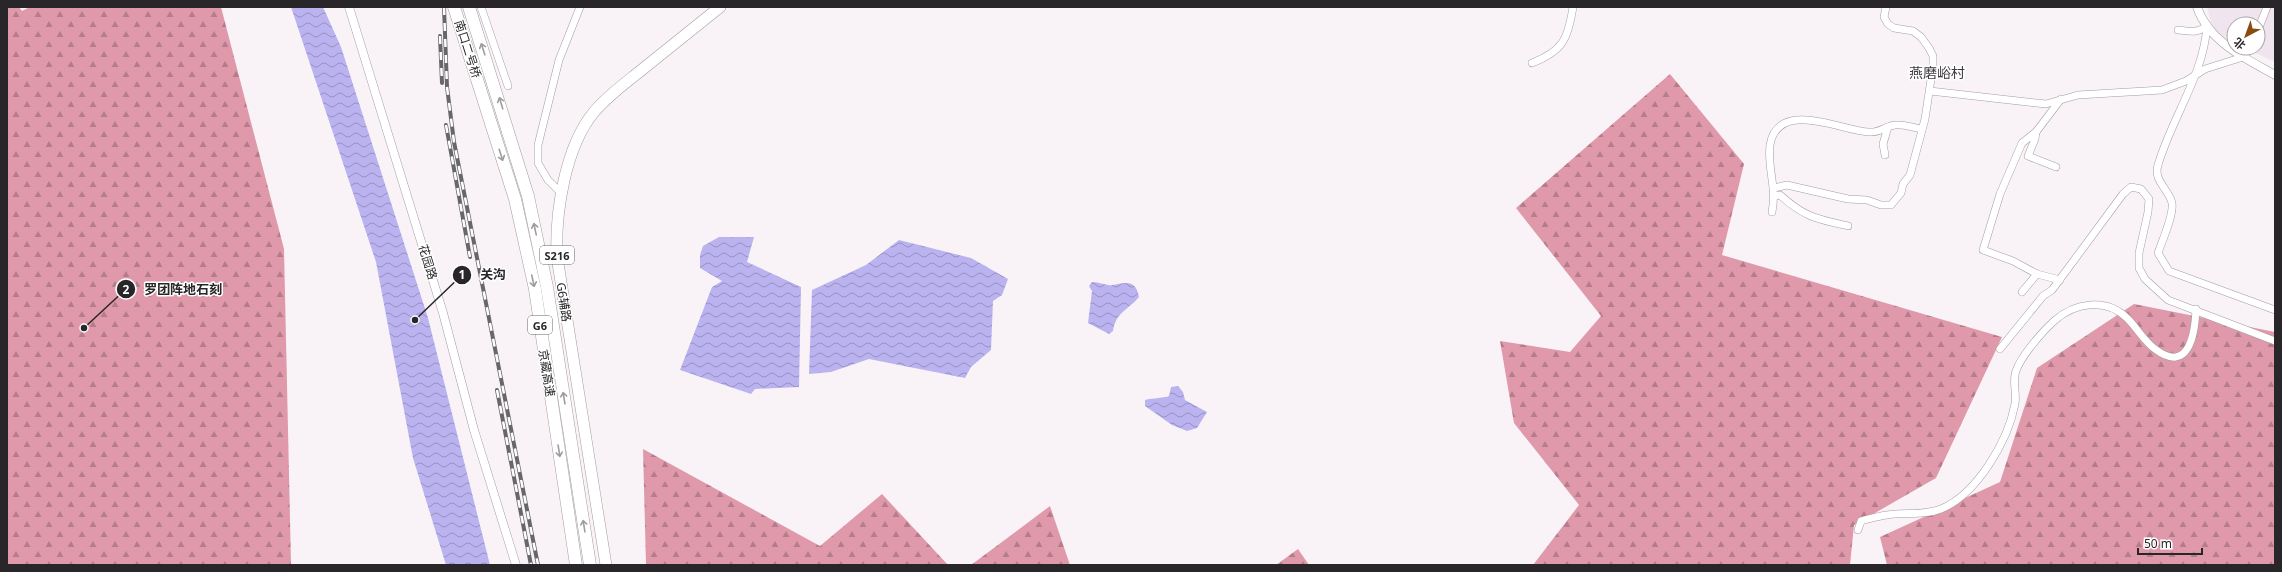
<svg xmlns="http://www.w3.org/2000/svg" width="2282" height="572" font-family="'Noto Sans','Noto Sans SC',sans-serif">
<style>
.built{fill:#f0e4ef}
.forest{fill:url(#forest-firs)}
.water{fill:url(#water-waves)}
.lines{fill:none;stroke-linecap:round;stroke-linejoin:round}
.minor-casing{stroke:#a39da2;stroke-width:8}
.tertiary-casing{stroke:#a39da2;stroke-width:9}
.primary-casing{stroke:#a39da2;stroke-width:12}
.motorway-casing{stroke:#a39da2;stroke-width:13}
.minor{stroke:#fff;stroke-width:7}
.tertiary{stroke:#fff;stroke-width:8}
.primary{stroke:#fff;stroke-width:11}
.motorway{stroke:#fff;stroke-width:12}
.rail-casing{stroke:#696669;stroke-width:4}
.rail{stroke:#fff;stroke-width:2.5;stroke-dasharray:8;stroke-linecap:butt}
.oneway{stroke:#9e9d9e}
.labels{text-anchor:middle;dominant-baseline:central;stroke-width:3;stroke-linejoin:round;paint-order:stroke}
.shield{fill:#fff;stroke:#686768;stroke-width:1}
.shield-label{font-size:11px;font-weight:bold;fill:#282628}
.street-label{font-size:12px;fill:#282628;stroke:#fff}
.quarter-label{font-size:14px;fill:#3d393d;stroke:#fff}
.leader{fill:none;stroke:#282628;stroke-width:1.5}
.callout-dot{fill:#282628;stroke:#fff;stroke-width:1.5}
.mark-label{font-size:12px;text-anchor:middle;font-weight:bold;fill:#fff}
.callout-label{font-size:13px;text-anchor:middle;font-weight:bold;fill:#282628;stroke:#fff;stroke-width:3;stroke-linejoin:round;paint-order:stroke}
</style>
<defs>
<pattern id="forest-firs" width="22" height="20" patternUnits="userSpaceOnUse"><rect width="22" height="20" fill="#df99ab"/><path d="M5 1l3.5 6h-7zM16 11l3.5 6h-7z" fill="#b57d8b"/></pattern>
<pattern id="water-waves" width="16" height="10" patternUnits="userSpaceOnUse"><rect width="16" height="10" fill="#bab3f0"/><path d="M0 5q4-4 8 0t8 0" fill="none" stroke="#9791c2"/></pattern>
</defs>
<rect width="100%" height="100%" fill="#f9f3f8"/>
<polygon class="built" points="2207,7 2275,7 2275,62 2244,48 2258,48 2258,24 2234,24 2234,45 2227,42 2212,26"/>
<g class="forest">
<polygon points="7,7 19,7 22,11 30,7 221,7 284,249 291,565 7,565"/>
<polygon points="1670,74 1744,164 1722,255 2002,337 1936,478 1854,525 1850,565 1533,565 1579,505 1514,423 1500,341 1570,352 1601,316 1516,208"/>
<polygon points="2134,304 2275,332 2275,565 1887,565 1880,537 2000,482 2037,368"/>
<polygon points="643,449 820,546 882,494 948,565 646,565"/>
<polygon points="1050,506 1070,565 971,565"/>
<polygon points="1298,549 1309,565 1276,565"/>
</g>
<g class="water">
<polygon points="291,7 323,7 341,47 428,318 490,565 446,565 413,458 376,262"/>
<polygon points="719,237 754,237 747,262 801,287 799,387 755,389 751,394 680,370 712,287 722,281 700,268 700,255 703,246"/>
<polygon points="899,240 971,258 1008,279 1002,295 993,301 991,350 971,367 965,378 869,359 831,372 809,374 812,290 866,265"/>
<path d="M1092,282c6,0 10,2 16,3 10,2 27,-11 31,12 -12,14 -23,15 -26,34l-4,3 -21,-11 4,-32 -3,-5z"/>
<path d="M1178,386l5,6 2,8 22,12 -10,16 -10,3 -15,-6 -27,-19v-6c8,-2 20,-2 24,-4l2,-9z"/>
</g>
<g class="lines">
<defs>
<g id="minor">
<polyline points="481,7 508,86"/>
<path d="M2207,25c-3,50 -35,92 -49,140 -5,16 11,24 14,38 2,12 -10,38 -14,50l11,18 106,39"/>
<path d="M2178,30c12,1 20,4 29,-5"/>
<polyline points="2258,30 2267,7"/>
<path d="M1532,63c31,-12 36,-24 41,-56"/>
<polyline points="1930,91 2046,104 2078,95 2162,90 2186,81 2205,69 2243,57 2251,48"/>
<polyline points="2036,132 2035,139 2028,156 2056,167"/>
<polyline points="1885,155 1883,144 1888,127"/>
<polyline points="1774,188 1787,185 1848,199 1867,200 1881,205 1891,205 1901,193 1903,184 1910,175 1925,119 1933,66 1933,56 1929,48 1921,37 1913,31 1894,28 1888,24 1884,17 1886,7"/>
<polyline points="561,193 548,180 538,163 538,145 559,60 580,7"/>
<path d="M1775,196l5,-1c24,22 37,24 68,31"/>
<path d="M1772,212c5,-25 -5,-45 -2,-67 8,-47 72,-14 99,-13 11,1 16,-6 26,-7 8,-1 19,3 27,4"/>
<polyline points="2060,280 2037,274 2013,261 1983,250 2000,194 2022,143 2036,132 2061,99"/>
<polyline points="2022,292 2037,274"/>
<polyline points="2000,349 2043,296 2052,290 2123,194 2131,187 2141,189 2149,199 2148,212 2139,253 2139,268 2145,279 2168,300 2275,341"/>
<path d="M1858,530l3,-9c8,-2 17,-5 26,-6 18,-3 37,1 54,-6 36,-15 67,-68 74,-105 2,-11 -3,-23 1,-33 5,-15 26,-39 38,-50 20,-18 52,-24 73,-3 10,10 17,23 28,31 34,26 40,-16 41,-40"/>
</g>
<g id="tertiary">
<polyline points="349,7 443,313 474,430 516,565"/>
<path d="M2197,7c12,35 48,51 78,68"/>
</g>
<path id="primary" d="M606,565l-49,-308c-2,-44 8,-110 37,-145 14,-17 33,-30 50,-44 25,-20 51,-41 76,-61"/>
<g id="motorway">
<polyline points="454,7 515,199 535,289 576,565"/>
<polyline points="469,7 528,196 547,287 590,565"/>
</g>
</defs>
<use href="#minor" class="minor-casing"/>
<use href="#tertiary" class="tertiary-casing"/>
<use href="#primary" class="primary-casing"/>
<use href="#motorway" class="motorway-casing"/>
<use href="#minor" class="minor"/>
<use href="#tertiary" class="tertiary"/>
<use href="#primary" class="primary"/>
<use href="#motorway" class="motorway"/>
<defs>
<g id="rail">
<polyline points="444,7 447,87 454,142 538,565"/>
<polyline points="440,36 442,83"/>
<polyline points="446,125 470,257"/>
<polyline points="497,390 531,565"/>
</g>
</defs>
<use href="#rail" class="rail-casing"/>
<use href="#rail" class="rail"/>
</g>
<defs><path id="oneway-shaft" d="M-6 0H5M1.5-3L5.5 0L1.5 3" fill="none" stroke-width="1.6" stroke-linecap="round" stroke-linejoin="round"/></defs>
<g class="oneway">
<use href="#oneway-shaft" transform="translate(483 49) rotate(-108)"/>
<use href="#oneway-shaft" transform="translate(501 103) rotate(-107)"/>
<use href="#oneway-shaft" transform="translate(501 155) rotate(72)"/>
<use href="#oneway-shaft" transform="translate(535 229) rotate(-102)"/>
<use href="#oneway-shaft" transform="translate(533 281) rotate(78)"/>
<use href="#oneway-shaft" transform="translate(564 398) rotate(-99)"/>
<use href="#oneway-shaft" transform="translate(559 451) rotate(81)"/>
<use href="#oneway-shaft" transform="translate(584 526) rotate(-99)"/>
</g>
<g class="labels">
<g class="shield">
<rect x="540" y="246" width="34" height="18" rx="3"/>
<rect x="528" y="316" width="24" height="18" rx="3"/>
</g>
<g class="shield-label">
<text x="557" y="255">S216</text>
<text x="540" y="325">G6</text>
</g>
<g class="street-label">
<text transform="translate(468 49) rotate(72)">南口二号桥</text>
<text transform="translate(428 262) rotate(73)">花园路</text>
<text transform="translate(564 302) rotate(81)">G6辅路</text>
<text transform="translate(547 373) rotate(81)">京藏高速</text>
</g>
<g class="quarter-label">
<text x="1937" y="72">燕磨峪村</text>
</g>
</g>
<path class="leader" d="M415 320L462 275M84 328L126 289"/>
<g class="callout-dot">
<circle cx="415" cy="320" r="4"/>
<circle cx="84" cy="328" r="4"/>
<circle cx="462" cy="275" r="10"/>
<circle cx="126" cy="289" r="10"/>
</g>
<g class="mark-label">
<text x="462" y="279">1</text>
<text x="126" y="294">2</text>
</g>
<g class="callout-label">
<text x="493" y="279">关沟</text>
<text x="183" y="294">罗团阵地石刻</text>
</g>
<rect width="2282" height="572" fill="none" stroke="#282628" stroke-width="16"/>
<g transform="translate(2246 36) rotate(221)"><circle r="19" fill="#ffffff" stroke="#a9a8a9"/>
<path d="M0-3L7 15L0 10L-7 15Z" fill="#894b0e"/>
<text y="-6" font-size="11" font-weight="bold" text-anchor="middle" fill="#282628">北</text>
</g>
<path d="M2138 548v6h64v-6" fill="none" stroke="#282628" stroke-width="2"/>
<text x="2144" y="548" font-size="12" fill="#282628" stroke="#ffffff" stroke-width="3" paint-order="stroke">50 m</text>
</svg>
